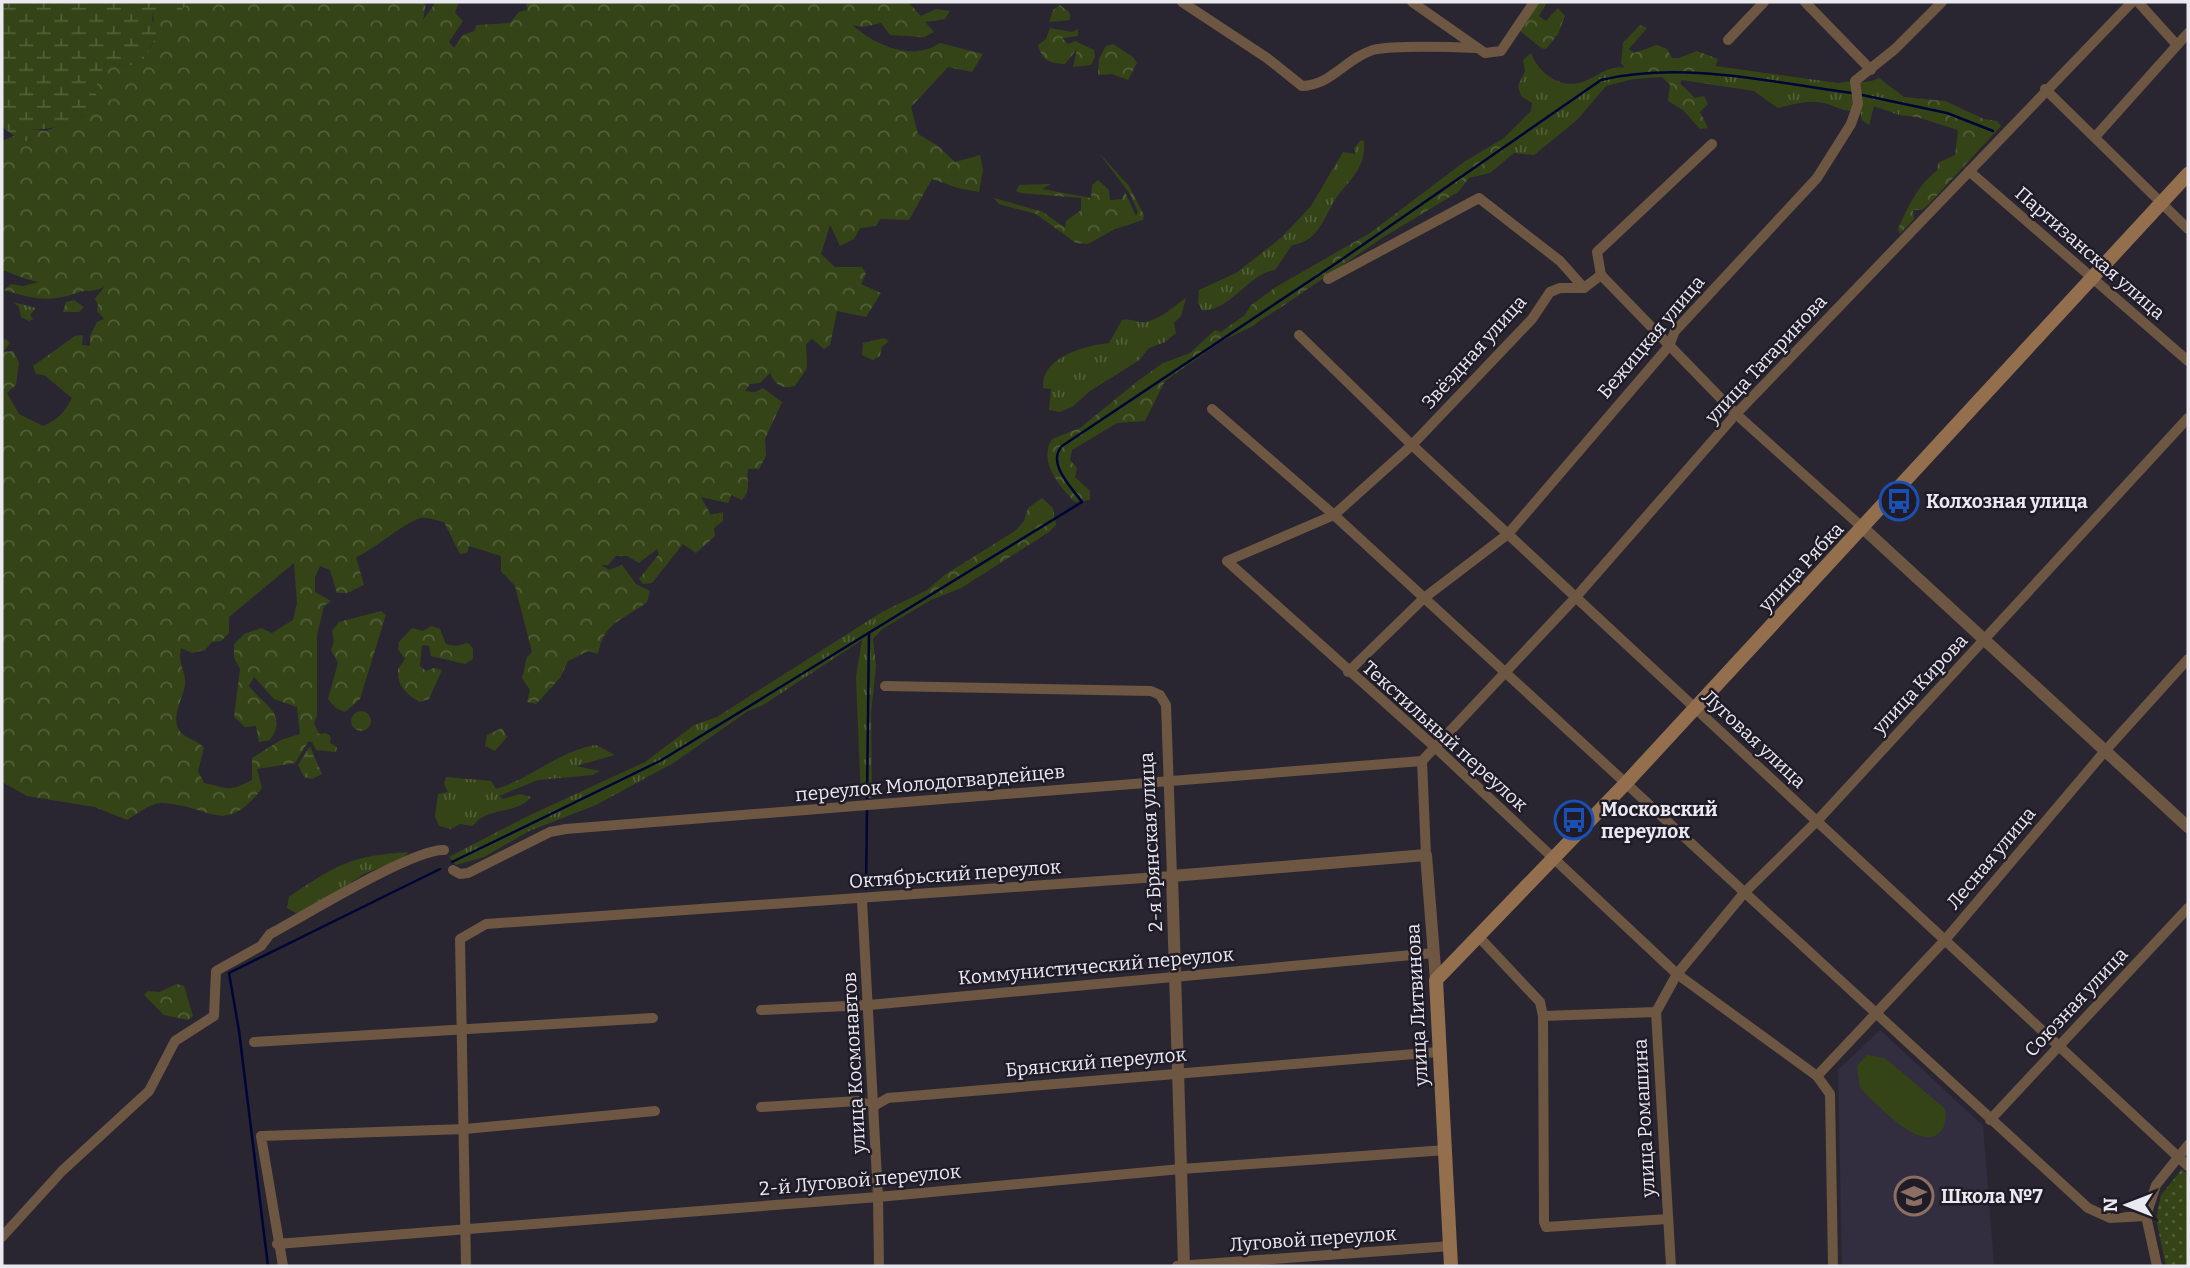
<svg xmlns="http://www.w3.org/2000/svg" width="2190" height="1268" font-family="Bitter,serif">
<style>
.built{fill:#332e3f}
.grass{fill:url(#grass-tufts)}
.forest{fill:url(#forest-crowns);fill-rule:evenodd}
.wetland{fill:url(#wetland-marsh)}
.park{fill:url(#park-dots)}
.pitch{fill:#354417}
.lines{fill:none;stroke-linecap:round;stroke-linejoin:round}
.stream{stroke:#000537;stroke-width:2.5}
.minor{stroke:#6d5642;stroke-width:10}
.tertiary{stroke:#6d5642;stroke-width:12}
.secondary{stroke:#936f4e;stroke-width:14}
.labels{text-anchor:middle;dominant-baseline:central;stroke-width:5;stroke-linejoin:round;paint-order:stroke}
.street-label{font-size:19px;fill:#ebe9f0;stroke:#1f1c27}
.poi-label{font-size:19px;font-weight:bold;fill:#ebe9f0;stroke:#1f1c27;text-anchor:start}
</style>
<defs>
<pattern id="grass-tufts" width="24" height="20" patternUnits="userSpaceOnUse" patternTransform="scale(1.75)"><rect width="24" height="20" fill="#354417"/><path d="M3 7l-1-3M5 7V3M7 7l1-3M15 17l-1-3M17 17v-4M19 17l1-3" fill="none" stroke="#525f39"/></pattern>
<pattern id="forest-crowns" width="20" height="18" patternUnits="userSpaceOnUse" patternTransform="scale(1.75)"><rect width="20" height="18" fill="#354417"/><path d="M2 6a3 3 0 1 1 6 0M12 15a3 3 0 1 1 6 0" fill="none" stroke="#525f39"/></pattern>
<pattern id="wetland-marsh" width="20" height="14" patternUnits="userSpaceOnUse" patternTransform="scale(1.75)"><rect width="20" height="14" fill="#354417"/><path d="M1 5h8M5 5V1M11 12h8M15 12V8" fill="none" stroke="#525f39"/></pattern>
<pattern id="park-dots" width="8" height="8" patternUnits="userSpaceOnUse" patternTransform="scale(1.75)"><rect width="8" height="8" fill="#354417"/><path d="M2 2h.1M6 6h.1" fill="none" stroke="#525f39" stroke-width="1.8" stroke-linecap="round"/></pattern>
</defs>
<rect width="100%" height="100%" fill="#292631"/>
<polygon class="built" points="1880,1030 1983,1126 1994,1266 1842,1266 1838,1070"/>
<g class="grass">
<path d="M1531,53c7,20 31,38 54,28 15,-6 24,-17 42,-13l6,11 -27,7 -29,34 -43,35 -20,-2 -10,-15 27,-27 1,-8 -11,-7 -3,-10 7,-15 -2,-11z"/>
<path d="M1715,66l123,17c15,-4 26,3 41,-5l25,19 -5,18 -25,-9 -5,19 -7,-5 -2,-10c-15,5 -27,-7 -43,-8 -13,-1 -26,3 -39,6l-24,-17 -33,-5 -7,-15z"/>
<path d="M1361,140l3,1c2,24 -11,36 -25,53 -15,20 -18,47 -47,51l-17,25c-26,3 -48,44 -73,40l-4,-7 1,-13 37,-17 46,-36 29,-31 32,-54 12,2 -1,-6z"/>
<path d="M1186,298l-5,18 -7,7 2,10 -11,9 -16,6 -11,13 -48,30 -18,16 -12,5 -11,-2 2,-21 -8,-1c-2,-31 41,-42 66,-45l13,-23c9,-2 16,3 23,2 17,-3 27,-15 41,-24z"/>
<polygon points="13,302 36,308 30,315 33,319 29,321 21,317 19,307"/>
<polygon points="1245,315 1262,319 1253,326 1222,341 1221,332"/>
<polygon points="927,590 931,600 882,629 873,639 876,666 871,713 872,798 861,798 856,677 862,640 763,705 748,711 675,762 596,805 529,831 484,857 456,865 449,857 528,816 645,762 694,725 717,717 882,612"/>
<path d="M596,745l19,10 -39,11 24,5 -7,4 -55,5 -39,16 4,3 17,-5 11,3c-14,18 -44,9 -58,29l-13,-2 -9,5 -12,-3 -4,-10 3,-22 10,-2 -4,-8 2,-7 45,4 5,8c35,-10 62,-38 100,-44z"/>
<path d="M409,852l-6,6 -39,16 -57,36 -11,3 -9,-5 2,-11c49,-33 61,-41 120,-45z"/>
</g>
<g class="forest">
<path d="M188,2h238l-3,18 13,-18h23l-4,11 8,8 -14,21 5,6 9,-13 11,-4 3,-6 33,-2 9,-11 8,-2 -1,-8h382l13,14 15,-7 14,2 -5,8 -20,3 9,10 -10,5 -34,-2 -9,-12 -17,4 -12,-2c23,20 60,37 88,18l43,11 -11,18 -24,-5 -37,40 7,27 20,12 17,16 25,-7 3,15 -4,22 -21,-4 -26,-9 -23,41 -29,-1 -4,7 -16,2 -6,11 -14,7 -10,-21 -9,29 14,13h27l4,7 -5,10 20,9 -15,24 -29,-6 -7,34 -6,4 -12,-10 -6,5 1,24 -12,18c-14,4 -20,-2 -25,-13l-10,10 -10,1 -5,7 10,1 8,-4 19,14 -17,37 1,17 -7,13h-11c-2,13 4,20 -6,31l-11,-5 -3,8 -27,-6 10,18 12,-3v9l-9,7 1,8 -19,17 -13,-9 -31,39 -9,1 -4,-5 20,-25 -2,-5 -18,14 -12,-7h-11l-8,9h-7l8,5 13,-5 14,19 14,7 -3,11c-23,18 -43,19 -49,52l-10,-3 -20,10 -8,17 -24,26 -9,-2 3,-12 -8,-12 5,-21 5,-5 -17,-66 -14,-15v-15l-32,-10 -2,7 -7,1 -16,-32c-6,-1 -17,-5 -23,-4 -17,4 -47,32 -65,39l8,28 -17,8h-10l-7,-23 -10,-4 -5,11v15l16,9 -7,5 -7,29v81l-3,7 5,11 7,-1 5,4 -1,6 7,4 -1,5 -20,-2 -4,-8h-4l-13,21 -38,6 5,19c-38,51 -52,16 -101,15 -11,0 -25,12 -34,17l-32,-13 -68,-11 -25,-14v-441l4,-2 4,4 -7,9 10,-1 6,11 -3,23 -9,8 12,21 24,12c16,-7 21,-13 29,-28l-28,-23 -8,-1 -3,-8 42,-30 8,-1 -1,10 8,1v-10l7,-14 7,-3 -7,-8 1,-6 -3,-6 9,-12c-12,6 -15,2 -25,5 -28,11 -47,7 -75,-2l7,-6 12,2 16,-4c-14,-2 -24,-8 -37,-12v-129l14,-6 7,7 11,-3 -3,-10 15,2 37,-15 23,-54 21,4 17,-14 4,1 7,-15 -2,-27 36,-7zM294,563l3,40 -4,17 -21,13 -11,-5 -17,6 -10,10v14l6,11 -6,48 11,10 11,-1 3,16 11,-2c19,-27 -8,-36 -21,-54l5,-9 20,22 23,8 3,27 -19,6 -29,18v22c-25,13 -23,8 -48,3l-6,-12 6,-23c-7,-9 -21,-9 -26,-20 -6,-13 5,-30 7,-43 2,-14 -8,-19 -4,-37l11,5 13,-3 7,-8 9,-1 8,-8v-16z"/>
<polygon points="1531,2 1547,2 1539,16 1546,21 1558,8 1565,16 1558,34 1546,49 1541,48 1519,30"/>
<polygon points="1060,5 1070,13 1070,20 1049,22 1053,10"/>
<polygon points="1640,25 1647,28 1629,49 1634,53 1657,45 1667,49 1672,58 1679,58 1697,51 1718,59 1714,71 1721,86 1682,80 1680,83 1695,98 1704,96 1708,104 1700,112 1708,128 1700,129 1683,110 1668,101 1670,85 1662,77 1633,79 1621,63 1623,43"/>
<path d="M1050,28l22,4 6,-3v7l-16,2 6,6 7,-3 19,9 1,7 -4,8 -18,2 4,-18 -12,15c-15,-1 -22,-2 -27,-19l8,-6z"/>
<polygon points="1113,44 1133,57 1137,63 1128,80 1112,74 1098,75 1099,59 1106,46"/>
<path d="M1904,97l41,4 39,18 13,2 4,5 -73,79 -6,5h-9l1,9 -14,15 -2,-5c9,-20 20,-45 39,-58l1,-8 17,-8 3,-25 -41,-13 -18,-2z"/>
<polygon points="1504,138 1514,153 1490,173 1469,178 1458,192 1382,238 1280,308 1262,319 1245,315 1251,305 1276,287 1370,233 1464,162"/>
<polygon points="1099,153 1129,186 1144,215 1143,220 1115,229 1088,244 1076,243 1036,214 999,204 994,198 1043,212 1065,228 1066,221 1081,210 1081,198 1021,193 1016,191 1019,185 1051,184 1042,189 1091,198 1092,185 1098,180 1109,190 1110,200 1122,199 1125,192 1136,216 1138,212 1130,194"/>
<polygon points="74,300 84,307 79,312 63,312 66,302"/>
<path d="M1215,330l6,2 1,9 -57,40 -20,40 -28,2 -45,27 -2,10 7,8 -2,9 15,14v9l-15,2c-16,-16 -37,-41 -23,-63l28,-11 59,-48 24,-17 27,-10z"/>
<polygon points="884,338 889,341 882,347 880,356 873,360 862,355 863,343"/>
<polygon points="1042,498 1053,508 1056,525 1049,532 961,588 931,600 927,590 946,574 1015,531 1024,521 1028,508"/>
<polygon points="381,611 386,615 384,621 360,699 345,712 336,708 328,699 338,663 331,650 334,641 332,631 339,622"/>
<path d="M431,626l9,3 6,15 10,2 12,-3 5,5v11l-8,5 -34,-8 -2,-10 -7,-1 -2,21 6,5 8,-3 8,2 -13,29 -9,3c-14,-8 -23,-16 -22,-33l7,-10 -7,-10 1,-7 13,-14 11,3z"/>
<circle cx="361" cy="721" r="10"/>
<polygon points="502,728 507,737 495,751 485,746 487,735"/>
<polygon points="177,984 184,986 193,1016 188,1020 164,1015 144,995 148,991 159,992"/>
</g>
<g class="wetland">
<path d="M2,2h186l1,2 -17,12 -7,-7 -12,2 -1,9 6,10 -10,23h-4v9l-17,4 -21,-4 -12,29 4,7c-10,22 -43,33 -66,31l2,10 -11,3 -21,-15z"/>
<polygon points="310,746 322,774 312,779 304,777 298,765"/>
</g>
<polygon class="park" points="2182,1169 2188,1174 2188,1265 2166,1266 2156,1219 2161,1195"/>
<path class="pitch" d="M1867,1055l18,3 59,50c3,8 2,19 -5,25 -20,19 -64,-31 -79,-45l-3,-22z"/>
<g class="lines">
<g class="stream">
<polyline points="1862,95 1947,113 1993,131"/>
<polyline points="867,798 869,633"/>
<path d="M452,862l208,-101 422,-259c-10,-14 -36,-39 -20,-56l276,-184 263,-182c81,-19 170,2 251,13"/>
<polyline points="866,889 867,809"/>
<polyline points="268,1266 239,1031 229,973 440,869"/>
</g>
<g class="minor">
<path d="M1182,2l85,56 35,28c30,-1 44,-28 71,-36 19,-5 82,-3 104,-2"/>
<polyline points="1412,2 1485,53 1501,51 1534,2"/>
<polyline points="1805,2 1871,70"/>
<polyline points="2138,2 2176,44"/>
<polyline points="1728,40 1764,2"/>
<polyline points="2045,89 2188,229"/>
<polyline points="2095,137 2188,33"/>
<polyline points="1712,144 1597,252 1601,275 1584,288 1560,288 1550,292 1532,319 1412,445 1334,515 1227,561 1436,748 1677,974 1817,1076 1830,1094 1833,1266"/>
<polyline points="1969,171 2188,361"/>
<polyline points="1601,275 1736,414 1863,528"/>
<polyline points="1328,279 1479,198 1560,261 1584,288"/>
<polyline points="1299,335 1412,445 2188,1166"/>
<polyline points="1212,409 1334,515 2088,1208 2110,1218 2146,1216 2157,1266"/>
<polyline points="1348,672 1424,598 1508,534 1669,346 1675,331 1817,178 1851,124 1858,104 1855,81 1895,49 1942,2"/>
<polyline points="1426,855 1422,761 1576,597 1736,414 2132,2"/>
<polyline points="453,870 460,874 468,873 550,832 566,829 1422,761"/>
<polyline points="862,900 878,1197 879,1266"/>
<polyline points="1478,936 1540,1002 1543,1016 1544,1222 1546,1227 1668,1219"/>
<polyline points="761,1010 869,1005 1434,953"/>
<polyline points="1543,1016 1656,1012"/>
<polyline points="254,1042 653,1018"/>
<polyline points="1817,1076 1945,940 2105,751 2188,659"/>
<polyline points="761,1107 858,1101 874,1106 888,1098 1438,1052"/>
<polyline points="1990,1120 2188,908"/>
<polyline points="2146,1216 2156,1185 2188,1145"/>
<path d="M2,1237l60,-66 87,-80 26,-50 39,-25 2,-45 45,-25 9,-12c34,-18 142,-85 174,-84"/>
<polyline points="277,1244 878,1197 1181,1169 1446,1150"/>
<polyline points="283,1266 261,1136 465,1129 655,1111"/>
<polyline points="466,1266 460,939 486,924 1172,876 1166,705 1160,695 1151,691 885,686"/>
<polyline points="1177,1266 1451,1246"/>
<polyline points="1671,1266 1656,1012 1677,974 1744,893 1817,821 2188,418"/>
</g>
<g class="tertiary">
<polyline points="1863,528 2188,827"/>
<polyline points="1184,1266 1172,876 1426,855 1436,980"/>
</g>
<polyline class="secondary" points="1451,1266 1436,980 1625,784 2188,174"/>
</g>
<defs>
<symbol id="bus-ring" viewBox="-11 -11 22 22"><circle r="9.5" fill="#1f1c27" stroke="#1a4fb4" stroke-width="1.5"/><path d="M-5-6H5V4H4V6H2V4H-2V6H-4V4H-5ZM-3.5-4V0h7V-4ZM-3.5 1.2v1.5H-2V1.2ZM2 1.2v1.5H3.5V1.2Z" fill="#1a4fb4"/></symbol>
<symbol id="school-ring" viewBox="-11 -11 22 22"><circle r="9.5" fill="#1f1c27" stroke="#8d6e63" stroke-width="1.5"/><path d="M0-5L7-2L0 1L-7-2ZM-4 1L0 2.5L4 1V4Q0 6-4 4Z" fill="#8d6e63"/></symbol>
</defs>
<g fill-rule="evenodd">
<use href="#bus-ring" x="1877" y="479" width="44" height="44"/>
<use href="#bus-ring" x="1552" y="798" width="44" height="44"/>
<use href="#school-ring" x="1892" y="1174" width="44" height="44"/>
</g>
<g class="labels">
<g class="street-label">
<text transform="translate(2090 253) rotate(41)">Партизанская улица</text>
<text transform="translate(1651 337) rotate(-50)">Бежицкая улица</text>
<text transform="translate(1474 352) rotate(-48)">Звёздная улица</text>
<text transform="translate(1766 359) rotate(-47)">улица Татаринова</text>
<text transform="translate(1801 567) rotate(-47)">улица Рябка</text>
<text transform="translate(1920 684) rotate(-47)">улица Кирова</text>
<text transform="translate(1445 736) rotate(42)">Текстильный переулок</text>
<text transform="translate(1754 739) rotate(43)">Луговая улица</text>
<text transform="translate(930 783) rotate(-5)">переулок Молодогвардейцев</text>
<text transform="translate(1151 842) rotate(-93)">2-я Брянская улица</text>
<text transform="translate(1991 858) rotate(-50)">Лесная улица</text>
<text transform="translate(955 874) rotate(-4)">Октябрьский переулок</text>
<text transform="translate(1096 966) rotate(-5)">Коммунистический переулок</text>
<text transform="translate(2076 1002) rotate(-47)">Союзная улица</text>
<text transform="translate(1417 1005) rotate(-93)">улица Литвинова</text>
<text transform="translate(1096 1062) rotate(-5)">Брянский переулок</text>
<text transform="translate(854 1063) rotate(-93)">улица Космонавтов</text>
<text transform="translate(1644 1118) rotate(-93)">улица Ромашина</text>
<text transform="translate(860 1180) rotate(-5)">2-й Луговой переулок</text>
<text transform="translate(1313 1239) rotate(-4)">Луговой переулок</text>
</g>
<g class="poi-label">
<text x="1926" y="501">Колхозная улица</text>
<text x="1601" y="809">Московский<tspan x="1601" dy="22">переулок</tspan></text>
<text x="1941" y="1196">Школа №7</text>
</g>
</g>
<rect width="2190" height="1268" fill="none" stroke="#ebe9f0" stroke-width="7"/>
<g transform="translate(2127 1205) rotate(270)" stroke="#1f1c27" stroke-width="5" paint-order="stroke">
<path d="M0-5L12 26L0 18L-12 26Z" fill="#ebe9f0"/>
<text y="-10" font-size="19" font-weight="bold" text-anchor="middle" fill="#ebe9f0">N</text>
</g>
</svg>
